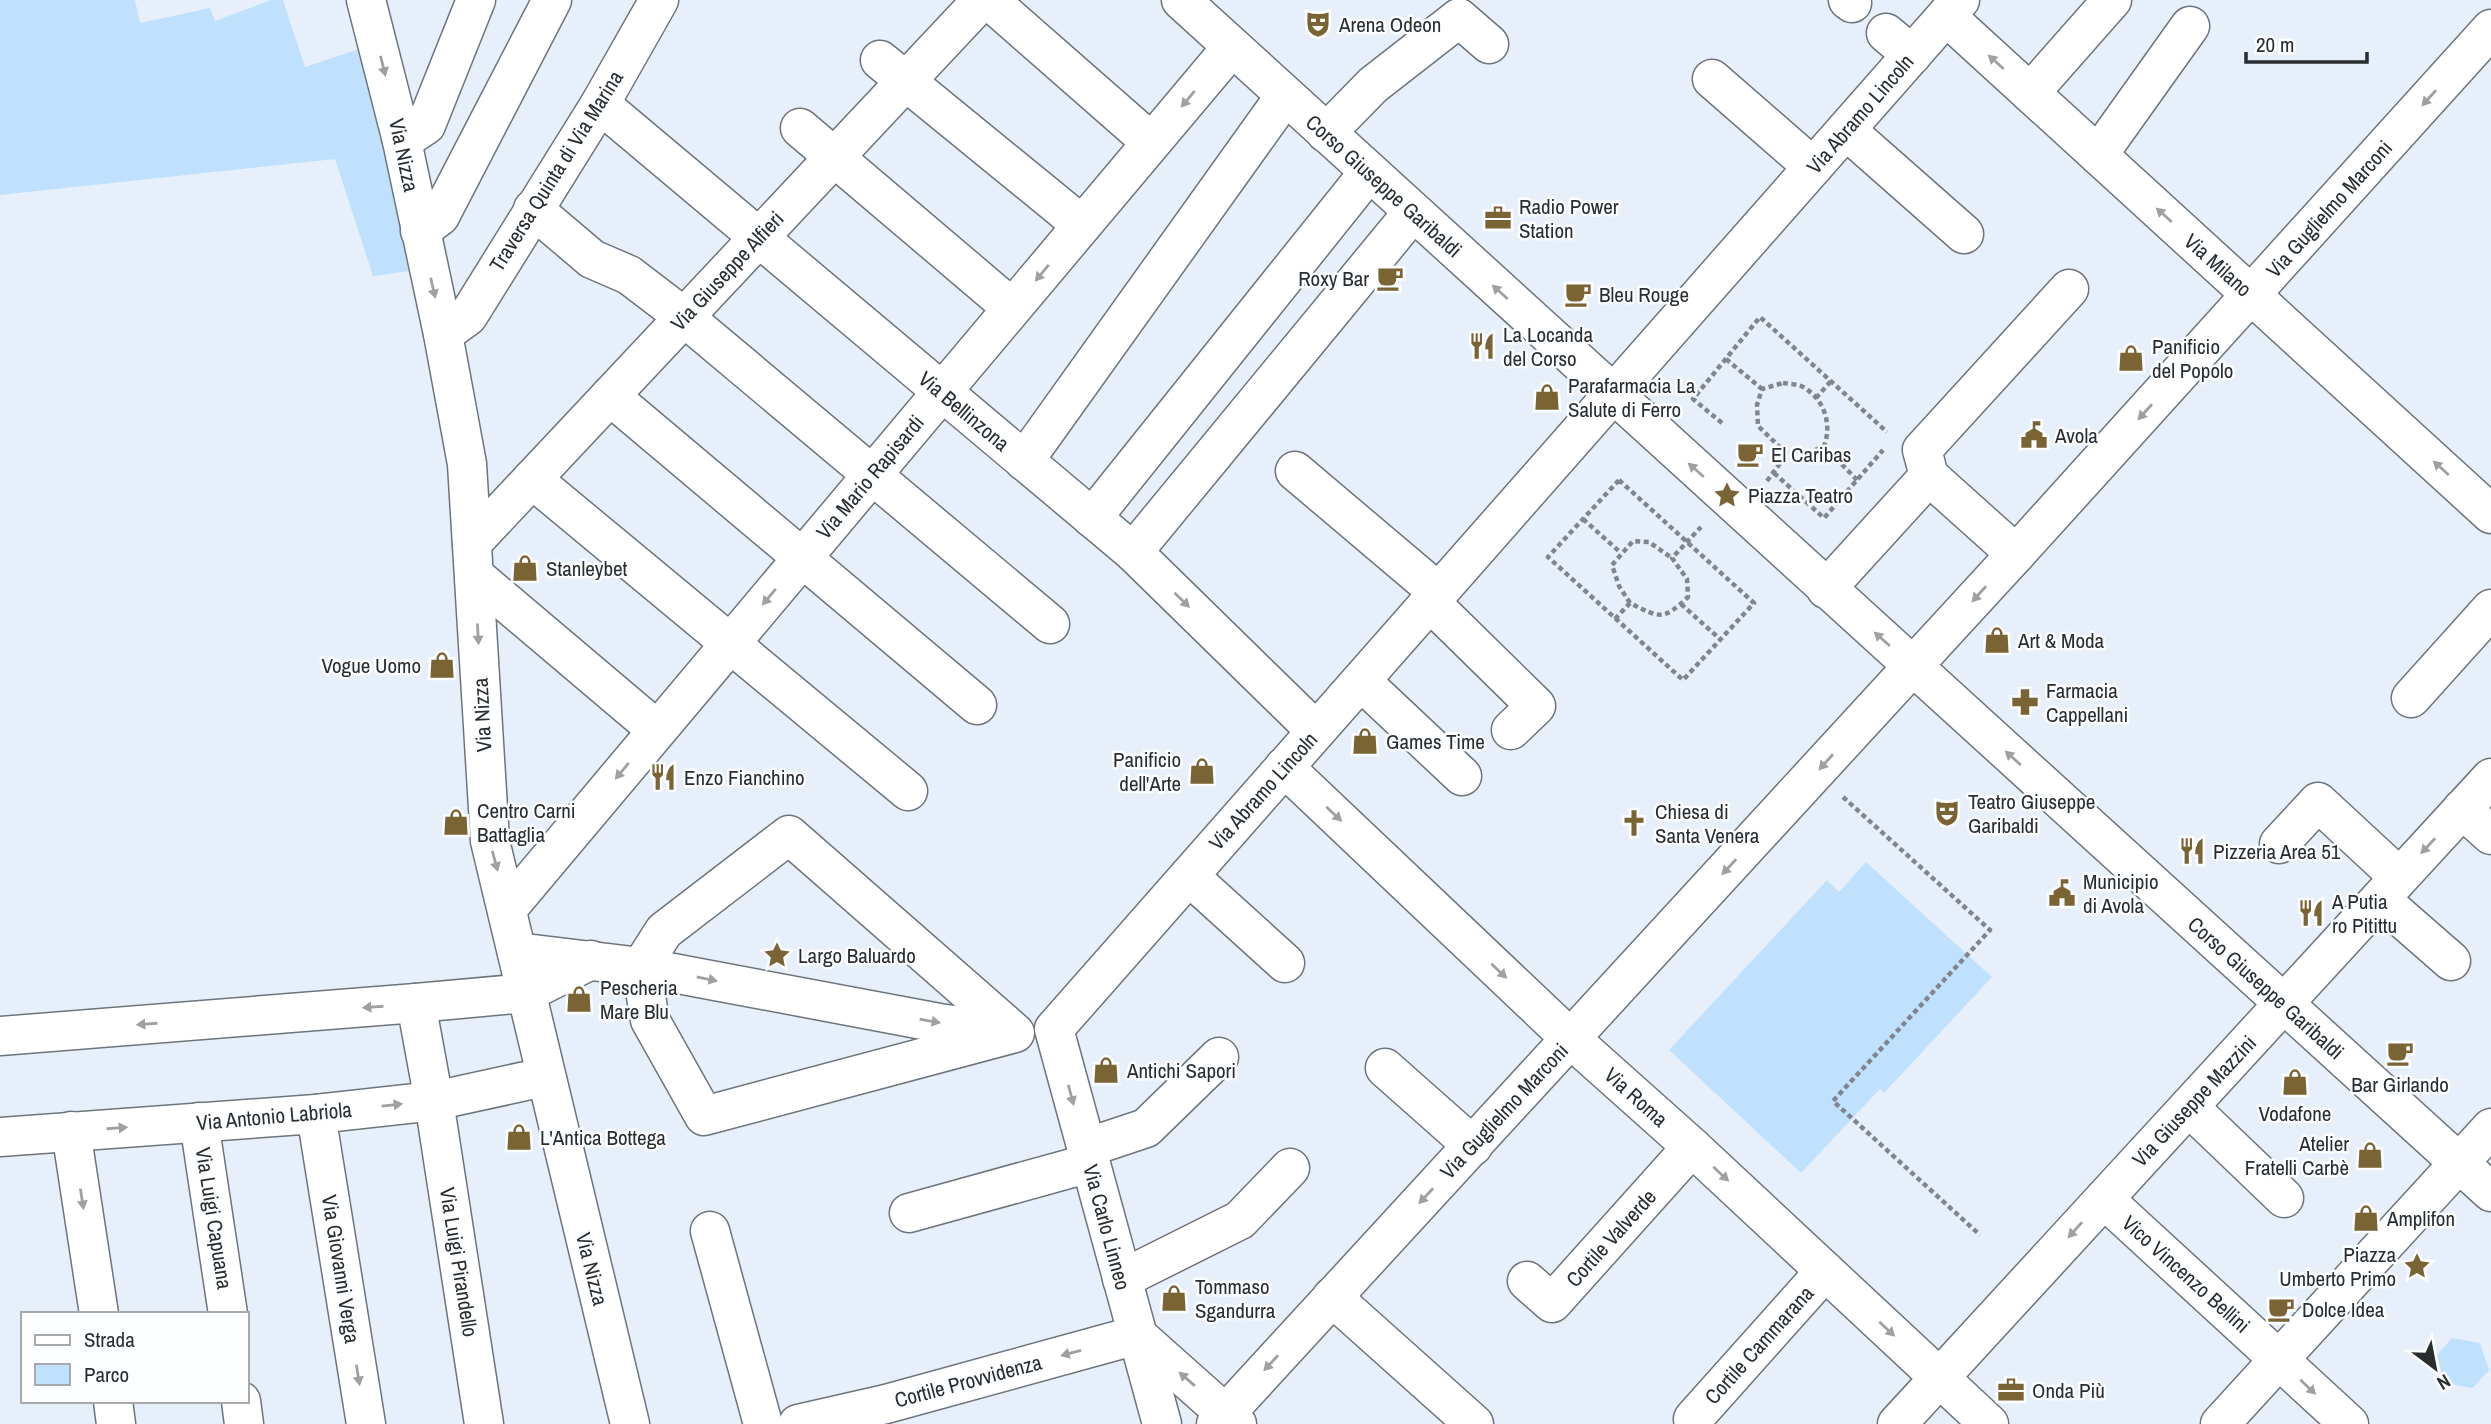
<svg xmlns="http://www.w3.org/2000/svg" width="2491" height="1424" font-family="'Archivo Narrow',sans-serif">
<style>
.green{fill:#c0e1fe}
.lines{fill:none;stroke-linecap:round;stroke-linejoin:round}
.street-casing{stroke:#6c747c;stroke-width:41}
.secondary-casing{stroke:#6c747c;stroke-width:41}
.path{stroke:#80868c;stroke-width:4.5;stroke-dasharray:5 3.5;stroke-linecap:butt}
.street{stroke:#fff;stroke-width:38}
.secondary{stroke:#fff;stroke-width:38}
.oneway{fill:#9fa0a2}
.labels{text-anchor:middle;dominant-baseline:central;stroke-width:5;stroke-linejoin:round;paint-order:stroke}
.poi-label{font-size:21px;fill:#292d30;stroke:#fbfdfe;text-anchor:start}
.street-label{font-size:21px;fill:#292d30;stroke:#fbfdfe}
</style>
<rect width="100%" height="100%" fill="#e7f0fa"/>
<g class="green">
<polygon points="0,0 135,0 140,23 210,8 215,21 271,0 283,0 305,67 365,47 410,271 373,276 335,159 0,195"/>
<polygon points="1866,862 1992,977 1884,1093 1880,1089 1801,1173 1669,1050 1827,880 1839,892"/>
<polygon points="2452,1338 2480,1343 2489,1370 2473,1388 2444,1383 2437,1355"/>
</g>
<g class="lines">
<defs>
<g id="street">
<polyline points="989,0 1151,142"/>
<polyline points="1848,0 1852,3"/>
<polyline points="1946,16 2491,514"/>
<polyline points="1886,33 1912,55"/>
<polyline points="880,60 1082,225"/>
<polyline points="1712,79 1813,167"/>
<polyline points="2030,93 2112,0"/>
<polyline points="600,104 1133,552 1316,731"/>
<polyline points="800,128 1012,308"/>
<polyline points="1846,130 1964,234"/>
<polyline points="1326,133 1373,85 1459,18 1489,44"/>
<polyline points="402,141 426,125 476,0"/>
<polyline points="2098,155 2190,26"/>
<polyline points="533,209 592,259 629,275 684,317 1050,624"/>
<polyline points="420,231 440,216 552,0"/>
<polyline points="443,334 468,316 600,104 659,0"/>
<polyline points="610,396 977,705"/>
<polyline points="1024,461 1285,96"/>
<polyline points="1295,471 1438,592"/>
<polyline points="1929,476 1922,450 2069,289"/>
<polyline points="532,479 908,791"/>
<polyline points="1092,518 1369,172"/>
<polyline points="472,543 982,0"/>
<polyline points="1133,552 1413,212"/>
<polyline points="475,576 657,730"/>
<polyline points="1826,589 1929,476 2016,554"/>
<polyline points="1430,602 1536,706 1511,730"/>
<polyline points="1361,681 1462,776"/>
<polyline points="2411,698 2491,609"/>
<polyline points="1284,767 1571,1039 1692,1147 1989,1424"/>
<polyline points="2462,809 2491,835"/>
<polygon points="789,835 1015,1033 704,1116 650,1020 641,967 664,931"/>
<polyline points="2279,844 2318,802 2399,877"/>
<polyline points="1189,876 1285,963"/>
<polyline points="2380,899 2451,961"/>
<polyline points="508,908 1232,47"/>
<polyline points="517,952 641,967 939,1023 1000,1031"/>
<polyline points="416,1003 526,993 591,960"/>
<polyline points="0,1036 416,1003 434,1101 484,1424"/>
<polyline points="1385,1068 1473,1146"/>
<polyline points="2189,1107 2284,1198"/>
<polyline points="316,1114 366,1424"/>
<polyline points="199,1122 228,1314"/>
<polyline points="71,1131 99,1314"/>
<polyline points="0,1137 316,1114 434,1101 544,1077"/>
<polyline points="1086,1148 1146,1128 1219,1057"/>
<polyline points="2104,1199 2349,1424"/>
<polyline points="909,1213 1090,1163"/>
<polyline points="710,1231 763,1424"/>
<polyline points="1122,1279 1240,1220 1290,1168"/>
<polyline points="1527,1281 1552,1303 1692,1147"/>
<polyline points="1332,1297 1474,1424"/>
<polyline points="113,1401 116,1424"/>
<polyline points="241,1401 244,1424"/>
<polyline points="1693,1419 1825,1271"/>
<polyline points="798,1424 886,1404 1137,1335 1237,1424"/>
<polyline points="1216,1424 2025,544 2491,29"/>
<polyline points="1897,1424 2491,778"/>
<polyline points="2220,1424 2491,1128"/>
</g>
<g id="secondary">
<polyline points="366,0 402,141 443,334 467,464 490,841 630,1424"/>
<polyline points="1181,0 2491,1192"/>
<polyline points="1162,1424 1054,1029 1960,0"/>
</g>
</defs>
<use href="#street" class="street-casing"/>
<use href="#secondary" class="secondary-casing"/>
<g class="path">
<polyline points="1726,359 1762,389"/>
<path d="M1783,383c7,1 16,1 22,5 20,13 27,37 19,58l-17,8h-20l-29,-28 -1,-21 5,-16z"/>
<polyline points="1816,398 1831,381"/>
<polyline points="1722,423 1693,399 1760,317 1887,432"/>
<polyline points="1824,446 1857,480"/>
<polyline points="1774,473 1824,518 1883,450"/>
<polygon points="1619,480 1754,603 1683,680 1548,557"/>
<polyline points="1767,481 1787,454"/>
<polyline points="1583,519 1621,553"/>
<polyline points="1630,603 1619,586 1612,565 1633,541 1649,542 1672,558"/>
<polyline points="1681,604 1721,640"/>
<path d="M1615,619l15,-16c30,15 33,18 58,-6l-1,-18 -15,-21 29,-31"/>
<polyline points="1843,797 1990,930 1833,1101 1980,1235"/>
</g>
<use href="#street" class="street"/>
<use href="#secondary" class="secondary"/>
</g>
<defs><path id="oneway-solid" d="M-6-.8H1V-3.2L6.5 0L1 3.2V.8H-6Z" transform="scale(1.75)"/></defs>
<g class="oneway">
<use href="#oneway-solid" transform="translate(1996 62) rotate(-138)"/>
<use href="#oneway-solid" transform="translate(383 66) rotate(76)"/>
<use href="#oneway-solid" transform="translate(2429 98) rotate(132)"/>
<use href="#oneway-solid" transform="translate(1188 99) rotate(130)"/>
<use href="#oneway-solid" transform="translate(2164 215) rotate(-138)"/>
<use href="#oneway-solid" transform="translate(1042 273) rotate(130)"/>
<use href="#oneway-solid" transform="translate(433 288) rotate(77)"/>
<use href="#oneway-solid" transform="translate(1500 292) rotate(-138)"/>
<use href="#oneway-solid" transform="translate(2145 412) rotate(132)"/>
<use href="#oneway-solid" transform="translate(2441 468) rotate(-138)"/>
<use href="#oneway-solid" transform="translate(1696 470) rotate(-138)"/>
<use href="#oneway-solid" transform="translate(1979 594) rotate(132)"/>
<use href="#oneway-solid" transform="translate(769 597) rotate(130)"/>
<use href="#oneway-solid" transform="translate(1182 600) rotate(44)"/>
<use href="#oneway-solid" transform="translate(478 634) rotate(87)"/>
<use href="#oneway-solid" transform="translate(1882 639) rotate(-138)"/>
<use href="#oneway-solid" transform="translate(2013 758) rotate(-138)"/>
<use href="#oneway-solid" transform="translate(1826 762) rotate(132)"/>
<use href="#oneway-solid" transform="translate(622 771) rotate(130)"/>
<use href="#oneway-solid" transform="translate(1334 814) rotate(43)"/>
<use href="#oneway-solid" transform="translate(2428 846) rotate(133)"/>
<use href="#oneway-solid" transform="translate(495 861) rotate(75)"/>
<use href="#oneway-solid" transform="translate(1729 867) rotate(133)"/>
<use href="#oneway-solid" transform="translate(1499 971) rotate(43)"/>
<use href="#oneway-solid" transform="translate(707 979) rotate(11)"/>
<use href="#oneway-solid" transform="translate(373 1007) rotate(176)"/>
<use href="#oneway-solid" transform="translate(930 1021) rotate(10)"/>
<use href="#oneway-solid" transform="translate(147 1024) rotate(176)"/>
<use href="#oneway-solid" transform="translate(1071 1095) rotate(75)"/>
<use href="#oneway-solid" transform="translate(392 1105) rotate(-6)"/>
<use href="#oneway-solid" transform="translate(117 1128) rotate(-4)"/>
<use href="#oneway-solid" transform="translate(1721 1174) rotate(43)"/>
<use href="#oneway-solid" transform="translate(1426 1196) rotate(133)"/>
<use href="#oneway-solid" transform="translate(82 1199) rotate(81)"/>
<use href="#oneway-solid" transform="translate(2075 1230) rotate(132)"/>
<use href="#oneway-solid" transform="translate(1887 1329) rotate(43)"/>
<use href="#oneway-solid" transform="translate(1071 1353) rotate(165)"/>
<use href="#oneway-solid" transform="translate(1271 1363) rotate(133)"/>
<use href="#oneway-solid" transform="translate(358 1375) rotate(81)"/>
<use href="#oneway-solid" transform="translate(1187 1379) rotate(-139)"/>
<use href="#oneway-solid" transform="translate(2308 1387) rotate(43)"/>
</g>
<defs>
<symbol id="theatre-bare" viewBox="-9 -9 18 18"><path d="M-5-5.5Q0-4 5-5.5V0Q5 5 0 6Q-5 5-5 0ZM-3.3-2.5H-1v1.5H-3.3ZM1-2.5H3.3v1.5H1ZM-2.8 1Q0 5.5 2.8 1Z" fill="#7a6434" stroke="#fbfdfe" stroke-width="2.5" paint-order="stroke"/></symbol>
<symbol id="office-bare" viewBox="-9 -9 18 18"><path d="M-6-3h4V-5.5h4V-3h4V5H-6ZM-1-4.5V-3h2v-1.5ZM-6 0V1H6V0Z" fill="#7a6434" stroke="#fbfdfe" stroke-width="2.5" paint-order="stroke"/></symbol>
<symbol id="cafe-bare" viewBox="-9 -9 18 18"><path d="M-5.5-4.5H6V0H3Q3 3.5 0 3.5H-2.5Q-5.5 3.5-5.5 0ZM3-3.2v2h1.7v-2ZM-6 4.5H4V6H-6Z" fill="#7a6434" stroke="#fbfdfe" stroke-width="2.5" paint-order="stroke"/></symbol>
<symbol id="restaurant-bare" viewBox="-9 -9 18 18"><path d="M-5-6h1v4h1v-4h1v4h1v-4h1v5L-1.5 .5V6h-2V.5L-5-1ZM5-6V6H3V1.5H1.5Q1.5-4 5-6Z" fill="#7a6434" stroke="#fbfdfe" stroke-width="2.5" paint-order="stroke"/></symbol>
<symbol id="shop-bare" viewBox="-9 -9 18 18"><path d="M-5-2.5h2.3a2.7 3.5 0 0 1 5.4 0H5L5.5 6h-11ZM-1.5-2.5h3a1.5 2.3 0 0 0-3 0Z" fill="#7a6434" stroke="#fbfdfe" stroke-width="2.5" paint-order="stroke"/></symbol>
<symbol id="civic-bare" viewBox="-9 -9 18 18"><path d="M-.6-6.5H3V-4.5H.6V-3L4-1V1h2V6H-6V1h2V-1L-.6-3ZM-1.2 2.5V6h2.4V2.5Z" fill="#7a6434" stroke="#fbfdfe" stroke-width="2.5" paint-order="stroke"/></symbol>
<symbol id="sight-bare" viewBox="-9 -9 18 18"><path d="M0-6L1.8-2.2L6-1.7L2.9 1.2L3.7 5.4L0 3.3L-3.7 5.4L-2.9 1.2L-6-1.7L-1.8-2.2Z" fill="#7a6434" stroke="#fbfdfe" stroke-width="2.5" paint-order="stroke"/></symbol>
<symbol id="pharmacy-bare" viewBox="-9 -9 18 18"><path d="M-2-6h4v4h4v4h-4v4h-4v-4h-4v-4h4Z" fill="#7a6434" stroke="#fbfdfe" stroke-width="2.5" paint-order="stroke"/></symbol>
<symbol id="church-bare" viewBox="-9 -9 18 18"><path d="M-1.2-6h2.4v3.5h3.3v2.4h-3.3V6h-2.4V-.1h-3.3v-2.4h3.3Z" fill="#7a6434" stroke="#fbfdfe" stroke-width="2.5" paint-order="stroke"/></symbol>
</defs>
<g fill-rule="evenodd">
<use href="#theatre-bare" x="1299" y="5" width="38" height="38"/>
<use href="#office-bare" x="1479" y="199" width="38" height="38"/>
<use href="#cafe-bare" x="1371" y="259" width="38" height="38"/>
<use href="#cafe-bare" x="1559" y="275" width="38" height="38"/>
<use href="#restaurant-bare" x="1463" y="327" width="38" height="38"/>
<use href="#shop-bare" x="2112" y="339" width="38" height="38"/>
<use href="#shop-bare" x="1528" y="378" width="38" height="38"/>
<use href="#civic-bare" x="2015" y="416" width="38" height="38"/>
<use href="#cafe-bare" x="1731" y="435" width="38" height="38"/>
<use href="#sight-bare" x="1708" y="476" width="38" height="38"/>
<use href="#shop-bare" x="506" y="549" width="38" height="38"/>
<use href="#shop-bare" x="1978" y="621" width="38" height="38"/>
<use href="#shop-bare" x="423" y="646" width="38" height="38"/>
<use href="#pharmacy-bare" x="2006" y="683" width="38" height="38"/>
<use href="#shop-bare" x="1346" y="722" width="38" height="38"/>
<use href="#shop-bare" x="1183" y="752" width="38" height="38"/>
<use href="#restaurant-bare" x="644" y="758" width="38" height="38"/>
<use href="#theatre-bare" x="1928" y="794" width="38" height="38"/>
<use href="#shop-bare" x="437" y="803" width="38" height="38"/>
<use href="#church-bare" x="1615" y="804" width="38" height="38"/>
<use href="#restaurant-bare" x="2173" y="832" width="38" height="38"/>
<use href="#civic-bare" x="2043" y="874" width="38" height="38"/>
<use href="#restaurant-bare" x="2292" y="894" width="38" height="38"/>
<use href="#sight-bare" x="758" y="936" width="38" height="38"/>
<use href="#shop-bare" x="560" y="980" width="38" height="38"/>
<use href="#cafe-bare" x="2381" y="1034" width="38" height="38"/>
<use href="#shop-bare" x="1087" y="1051" width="38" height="38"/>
<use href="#shop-bare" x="2276" y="1063" width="38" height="38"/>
<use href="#shop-bare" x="500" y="1118" width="38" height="38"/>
<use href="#shop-bare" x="2351" y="1136" width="38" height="38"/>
<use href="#shop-bare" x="2347" y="1199" width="38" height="38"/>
<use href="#sight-bare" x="2398" y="1247" width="38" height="38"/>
<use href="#shop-bare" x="1155" y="1279" width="38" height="38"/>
<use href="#cafe-bare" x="2262" y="1290" width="38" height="38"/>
<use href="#office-bare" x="1992" y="1371" width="38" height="38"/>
</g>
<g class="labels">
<g class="poi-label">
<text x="1339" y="24">Arena Odeon</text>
<text x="1519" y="206">Radio Power<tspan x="1519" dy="24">Station</tspan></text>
<text x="1369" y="278" text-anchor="end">Roxy Bar</text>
<text x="1599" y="294">Bleu Rouge</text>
<text x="1503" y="334">La Locanda<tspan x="1503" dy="24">del Corso</tspan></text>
<text x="2152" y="346">Panificio<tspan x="2152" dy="24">del Popolo</tspan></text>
<text x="1568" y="385">Parafarmacia La<tspan x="1568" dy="24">Salute di Ferro</tspan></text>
<text x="2055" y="435">Avola</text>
<text x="1771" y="454">El Caribas</text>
<text x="1748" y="495">Piazza Teatro</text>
<text x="546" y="568">Stanleybet</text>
<text x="2018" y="640">Art &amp; Moda</text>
<text x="421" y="665" text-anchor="end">Vogue Uomo</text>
<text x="2046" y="690">Farmacia<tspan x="2046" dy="24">Cappellani</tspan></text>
<text x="1386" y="741">Games Time</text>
<text x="1181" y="759" text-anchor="end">Panificio<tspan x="1181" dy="24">dell'Arte</tspan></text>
<text x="684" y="777">Enzo Fianchino</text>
<text x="1968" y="801">Teatro Giuseppe<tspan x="1968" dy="24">Garibaldi</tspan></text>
<text x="477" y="810">Centro Carni<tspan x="477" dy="24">Battaglia</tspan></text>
<text x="1655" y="811">Chiesa di<tspan x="1655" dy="24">Santa Venera</tspan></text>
<text x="2213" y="851">Pizzeria Area 51</text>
<text x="2083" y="881">Municipio<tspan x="2083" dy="24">di Avola</tspan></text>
<text x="2332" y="901">A Putia<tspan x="2332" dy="24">ro Pitittu</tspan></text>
<text x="798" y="955">Largo Baluardo</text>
<text x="600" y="987">Pescheria<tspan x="600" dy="24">Mare Blu</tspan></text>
<text x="1127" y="1070">Antichi Sapori</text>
<text x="2400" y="1084" text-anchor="middle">Bar Girlando</text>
<text x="2295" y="1113" text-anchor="middle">Vodafone</text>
<text x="540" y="1137">L'Antica Bottega</text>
<text x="2349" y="1143" text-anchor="end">Atelier<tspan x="2349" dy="24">Fratelli Carbè</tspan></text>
<text x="2387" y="1218">Amplifon</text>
<text x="2396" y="1254" text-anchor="end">Piazza<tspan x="2396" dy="24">Umberto Primo</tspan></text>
<text x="1195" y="1286">Tommaso<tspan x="1195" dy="24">Sgandurra</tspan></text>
<text x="2302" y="1309">Dolce Idea</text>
<text x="2032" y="1390">Onda Più</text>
</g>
<g class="street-label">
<text transform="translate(1860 114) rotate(-49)">Via Abramo Lincoln</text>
<text transform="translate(404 155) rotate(78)">Via Nizza</text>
<text transform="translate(556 171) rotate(-58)">Traversa Quinta di Via Marina</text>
<text transform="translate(1384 186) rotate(42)">Corso Giuseppe Garibaldi</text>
<text transform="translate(2329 209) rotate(-48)">Via Guglielmo Marconi</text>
<text transform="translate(2218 265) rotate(42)">Via Milano</text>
<text transform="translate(727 271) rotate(-47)">Via Giuseppe Alfieri</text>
<text transform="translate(964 411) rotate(40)">Via Bellinzona</text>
<text transform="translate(870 477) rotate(-50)">Via Mario Rapisardi</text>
<text transform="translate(482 715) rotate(-93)">Via Nizza</text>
<text transform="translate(1263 791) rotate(-48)">Via Abramo Lincoln</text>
<text transform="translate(2266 988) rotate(42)">Corso Giuseppe Garibaldi</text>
<text transform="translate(1636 1097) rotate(42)">Via Roma</text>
<text transform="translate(2194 1101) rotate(-47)">Via Giuseppe Mazzini</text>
<text transform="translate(1504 1111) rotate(-47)">Via Guglielmo Marconi</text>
<text transform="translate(274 1116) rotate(-5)">Via Antonio Labriola</text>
<text transform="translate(214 1218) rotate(81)">Via Luigi Capuana</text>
<text transform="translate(1107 1227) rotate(75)">Via Carlo Linneo</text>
<text transform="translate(1611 1238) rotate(-48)">Cortile Valverde</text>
<text transform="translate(459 1262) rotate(81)">Via Luigi Pirandello</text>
<text transform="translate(341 1269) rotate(81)">Via Giovanni Verga</text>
<text transform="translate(592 1269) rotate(76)">Via Nizza</text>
<text transform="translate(2186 1274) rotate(42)">Vico Vincenzo Bellini</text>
<text transform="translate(1759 1345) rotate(-48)">Cortile Cammarana</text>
<text transform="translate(968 1381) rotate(-15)">Cortile Provvidenza</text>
</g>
</g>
<rect x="21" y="1312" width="228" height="91" fill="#fbfdfe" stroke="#a7aaac" stroke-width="2"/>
<rect x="35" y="1335" width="35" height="10" fill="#ffffff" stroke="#a7aaac" stroke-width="2"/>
<text x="84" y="1347" font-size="21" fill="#292d30">Strada</text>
<rect x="35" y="1364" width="35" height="21" fill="#c0e1fe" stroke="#a7aaac" stroke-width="2"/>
<text x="84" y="1382" font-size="21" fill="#292d30">Parco</text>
<g transform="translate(2435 1368) rotate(148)" stroke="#fbfdfe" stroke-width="5" paint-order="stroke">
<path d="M0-5L12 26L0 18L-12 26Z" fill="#292d30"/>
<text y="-10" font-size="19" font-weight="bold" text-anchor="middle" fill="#292d30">N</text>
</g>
<path d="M2246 52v10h121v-10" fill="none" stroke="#292d30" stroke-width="3.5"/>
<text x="2256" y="52" font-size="21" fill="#292d30" stroke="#fbfdfe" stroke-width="5" paint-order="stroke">20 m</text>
</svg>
